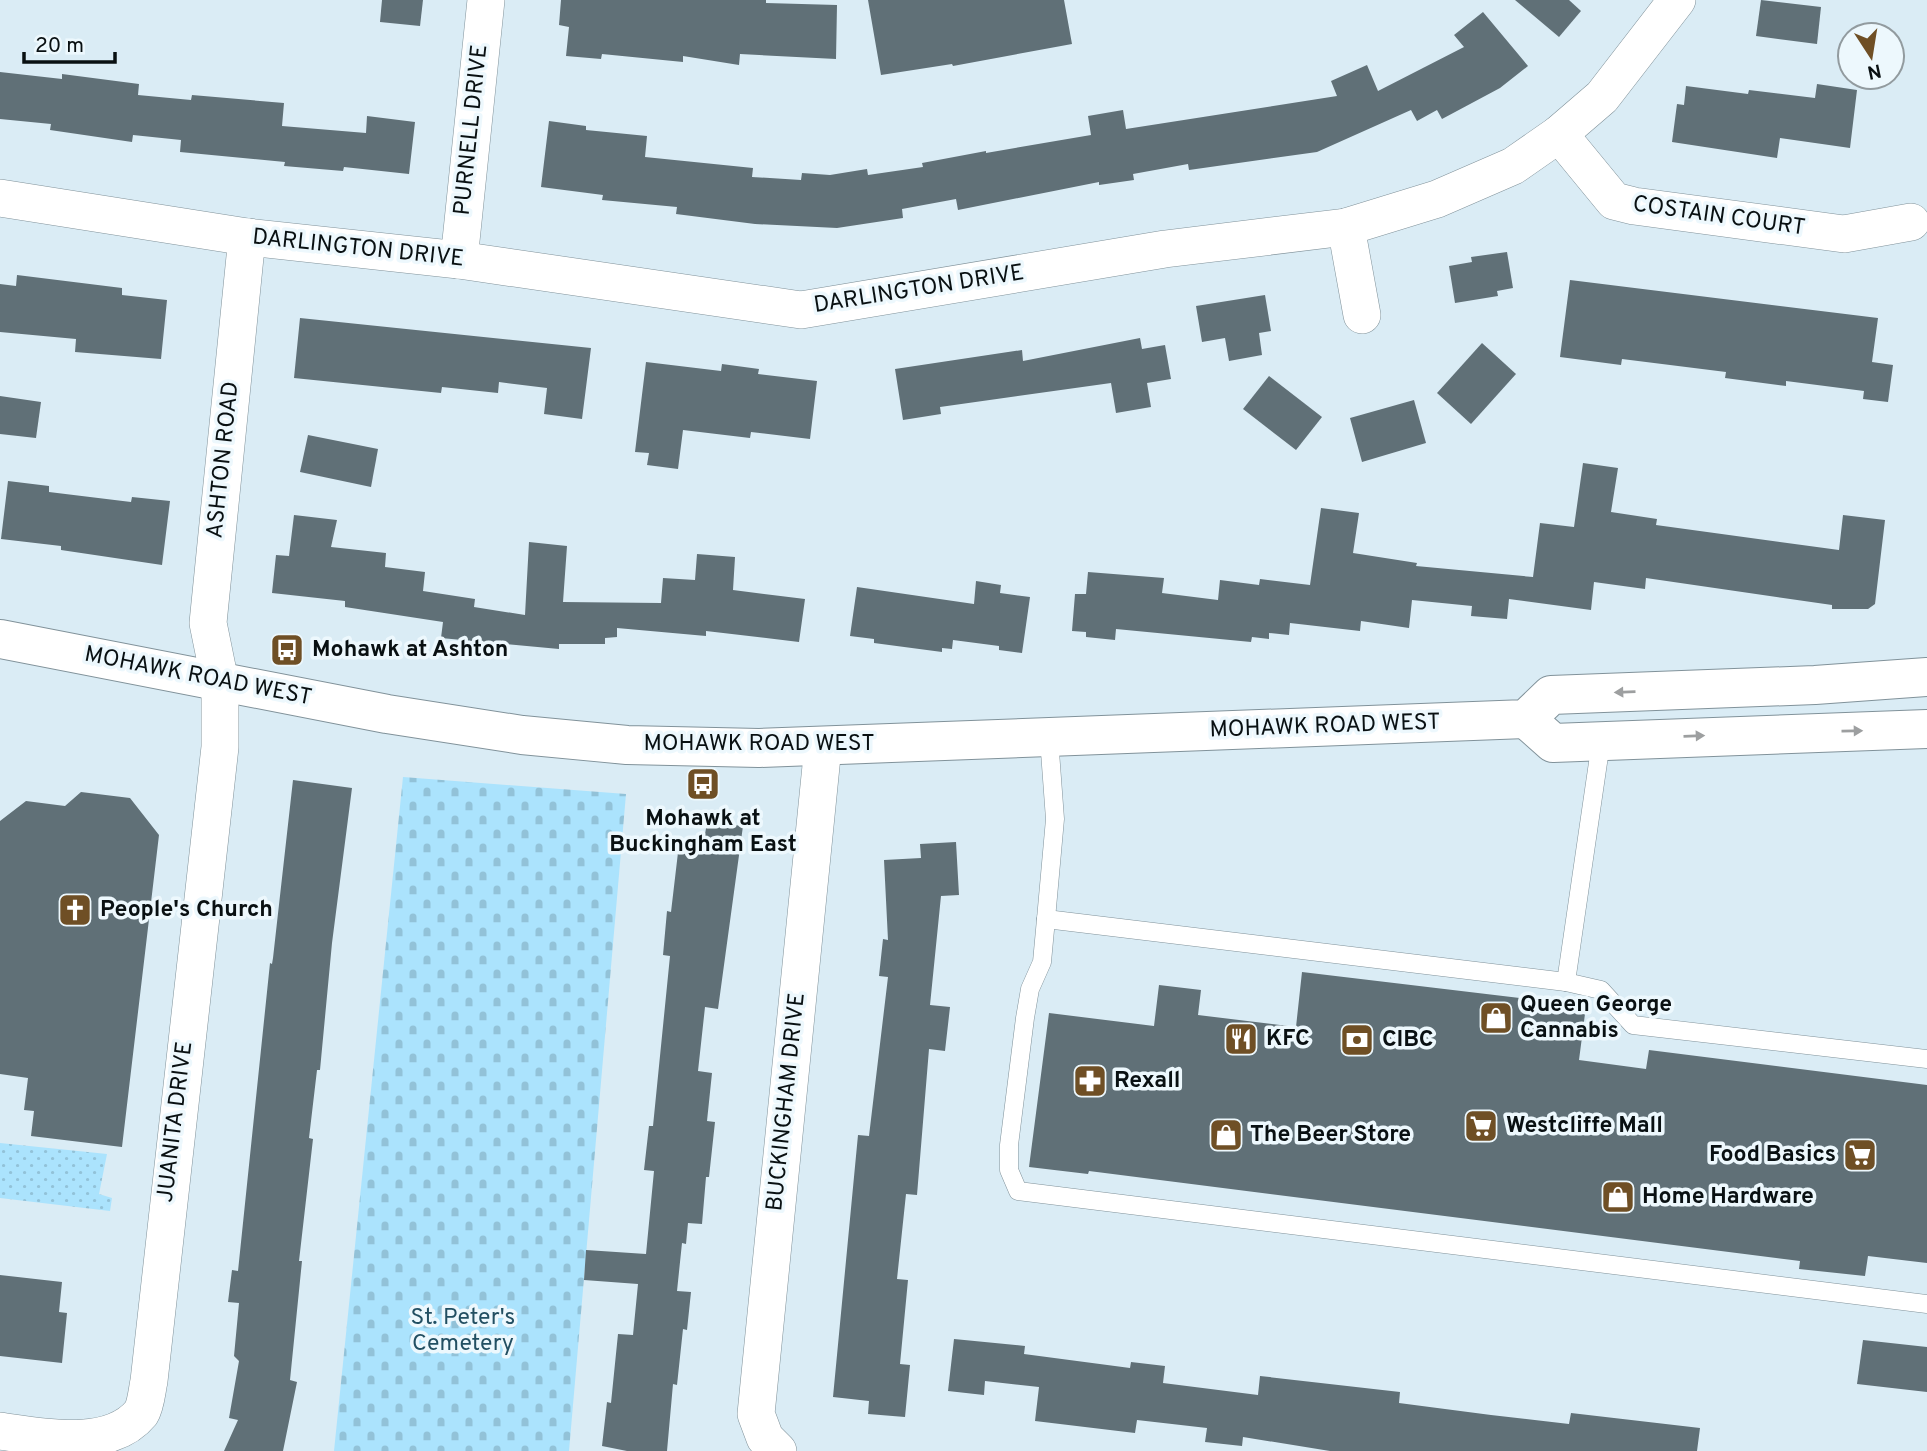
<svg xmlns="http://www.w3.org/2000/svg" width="1927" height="1451" font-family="Overpass,sans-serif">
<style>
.cemetery{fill:url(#cemetery-stones)}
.park{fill:url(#park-dots)}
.building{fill:#607077}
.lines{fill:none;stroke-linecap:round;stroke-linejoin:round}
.lane-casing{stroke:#81929a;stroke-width:19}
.street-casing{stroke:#81929a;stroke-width:38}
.secondary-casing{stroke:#81929a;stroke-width:40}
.lane{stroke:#fff;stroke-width:18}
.street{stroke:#fff;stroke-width:37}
.secondary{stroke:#fff;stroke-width:38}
.oneway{fill:#9d9fa0}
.labels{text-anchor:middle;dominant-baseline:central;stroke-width:7;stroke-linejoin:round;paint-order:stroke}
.street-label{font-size:23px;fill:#091012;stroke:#edf8fd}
.poi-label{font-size:23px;font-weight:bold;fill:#091012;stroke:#edf8fd;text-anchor:start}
.park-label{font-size:23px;fill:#224f62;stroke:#edf8fd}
</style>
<defs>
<pattern id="cemetery-stones" width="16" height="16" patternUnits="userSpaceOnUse" patternTransform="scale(1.75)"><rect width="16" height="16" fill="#abe3fd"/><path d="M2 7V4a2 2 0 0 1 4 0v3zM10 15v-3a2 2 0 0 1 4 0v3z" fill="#92c2d8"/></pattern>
<pattern id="park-dots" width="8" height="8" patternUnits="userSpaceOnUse" patternTransform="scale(1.75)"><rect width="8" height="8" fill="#abe3fd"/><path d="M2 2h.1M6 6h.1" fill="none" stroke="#92c2d8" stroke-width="1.8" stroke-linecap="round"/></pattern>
</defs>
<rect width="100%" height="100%" fill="#daecf5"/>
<polygon class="cemetery" points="403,777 626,794 569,1451 334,1451"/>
<polygon class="park" points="0,1143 107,1154 99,1194 112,1198 110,1211 0,1198"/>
<g class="building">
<polygon points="382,0 423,0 420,26 380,22"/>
<polygon points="561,0 766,0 766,3 837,5 836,59 740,54 739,65 683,56 683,62 602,54 601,59 566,56 569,27 559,25"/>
<polygon points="868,0 1064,0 1072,44 953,66 952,64 881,75"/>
<polygon points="1515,0 1569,0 1581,11 1559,37"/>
<polygon points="1761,0 1821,7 1817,44 1756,36"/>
<polygon points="1483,12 1528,66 1500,88 1442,119 1437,110 1417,121 1411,110 1317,152 1189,170 1188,164 1133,174 1134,180 1099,185 1099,182 958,210 956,199 902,209 903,218 837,228 755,224 676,214 677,207 602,200 603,195 541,187 549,121 586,126 586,130 647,136 645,157 753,168 752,177 801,180 802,173 830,175 867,169 868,175 923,167 922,163 986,151 986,153 1091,135 1088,116 1123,110 1126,129 1337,96 1331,81 1367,65 1378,91 1464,47 1454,35"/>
<polygon points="0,72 62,79 62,74 139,84 138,95 191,100 192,95 284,103 282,126 366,133 367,116 415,122 409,174 344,167 343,171 284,166 285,162 180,152 181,140 133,135 132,142 50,130 51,124 0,119"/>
<polygon points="1817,84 1857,90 1850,148 1780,138 1777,158 1672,142 1677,104 1684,105 1686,86 1748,94 1749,90 1815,98"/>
<polygon points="1507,252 1513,288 1497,291 1498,296 1455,303 1449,266 1472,262 1471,257"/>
<polygon points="17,275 122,288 122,295 167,300 161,359 75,352 76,339 0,332 0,284 16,286"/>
<polygon points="1570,280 1878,318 1872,362 1893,365 1888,402 1863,399 1864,391 1786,381 1786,386 1725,378 1726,372 1622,359 1621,365 1560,357"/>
<polygon points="1265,295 1271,331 1259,333 1262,355 1229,361 1225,338 1202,342 1196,306"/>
<polygon points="300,318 591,348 582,419 544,414 547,388 499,382 498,393 442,387 441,393 294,378"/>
<polygon points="1140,338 1142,349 1165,345 1171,379 1147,383 1151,407 1116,413 1111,383 940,407 941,414 903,420 895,369 1022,350 1023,361"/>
<polygon points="1482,343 1516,374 1471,424 1437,393"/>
<polygon points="646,362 721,371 722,364 759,369 758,374 817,381 810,439 751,432 750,438 683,430 678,469 647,465 649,453 635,452"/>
<polygon points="1269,376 1322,417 1296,450 1243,409"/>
<polygon points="0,396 41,402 36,438 0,434"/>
<polygon points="1414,400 1426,443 1362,462 1350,418"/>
<polygon points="308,435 378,449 371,487 300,472"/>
<polygon points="1583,463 1618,468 1611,512 1657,519 1656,525 1839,550 1843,515 1885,520 1875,604 1868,609 1832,609 1832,605 1646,578 1645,589 1594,582 1591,610 1509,599 1507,619 1471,616 1472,606 1412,600 1409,628 1361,621 1360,631 1290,623 1289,635 1269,633 1269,639 1252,637 1251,642 1116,629 1115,640 1086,637 1086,632 1072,631 1075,594 1086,594 1088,572 1164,578 1162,593 1218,600 1220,580 1259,585 1260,579 1310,585 1321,508 1359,513 1353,553 1417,563 1416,566 1533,577 1540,523 1574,527"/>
<polygon points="8,481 49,486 49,492 131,502 132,497 170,501 162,565 61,550 61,546 1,539"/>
<polygon points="294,515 337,520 331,547 386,553 385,567 425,572 423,591 475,599 474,607 525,615 529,542 567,546 563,602 661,603 663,578 695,580 697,554 735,557 733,590 805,599 799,642 706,631 706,636 617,628 617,637 605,638 605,644 559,644 559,649 441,638 443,622 345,607 345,601 272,593 276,555 289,556"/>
<polygon points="976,581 1001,585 1000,593 1030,597 1022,653 999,650 999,646 953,640 952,649 942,648 942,652 874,643 874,639 850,636 857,587 974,604"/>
<polygon points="293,780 352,788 332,943 320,1070 317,1070 309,1138 313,1139 299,1261 302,1261 290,1380 297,1382 283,1451 224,1451 238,1420 229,1418 239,1361 234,1356 239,1303 228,1302 232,1270 238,1271 270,963 272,964 273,958"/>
<polygon points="81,792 130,798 159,835 122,1147 31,1136 34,1111 24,1110 28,1078 0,1074 0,821 26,801 65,806"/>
<polygon points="707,822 743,826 718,1009 705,1007 698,1071 712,1073 707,1121 715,1122 709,1177 706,1177 702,1224 688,1223 686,1244 682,1243 677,1291 691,1292 687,1330 683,1329 677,1385 673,1384 667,1451 627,1451 602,1446 607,1402 611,1403 618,1334 633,1335 638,1284 584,1280 586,1250 646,1254 654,1171 644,1170 649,1126 653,1126 670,956 663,955 667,911 671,912 679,844 703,847"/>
<polygon points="956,842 959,895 941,896 930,1005 950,1007 945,1051 929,1049 917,1195 906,1194 897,1279 908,1280 900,1364 910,1365 905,1417 868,1414 869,1401 833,1397 858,1135 869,1136 888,977 879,976 883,939 888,940 884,860 921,858 920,844"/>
<polygon points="1302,972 1586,1006 1579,1060 1646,1069 1649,1050 1927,1085 1927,1263 1868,1256 1865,1276 1799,1269 1800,1261 1089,1171 1088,1174 1029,1167 1049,1013 1154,1026 1159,985 1201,990 1198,1015 1296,1027"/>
<polygon points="0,1275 62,1282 59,1312 67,1313 62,1363 0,1356"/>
<polygon points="954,1339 1025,1346 1024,1354 1130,1368 1131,1362 1165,1366 1163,1383 1258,1395 1260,1376 1400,1392 1399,1403 1491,1415 1569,1424 1571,1413 1700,1428 1697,1451 1330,1451 1243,1437 1242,1446 1205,1442 1207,1428 1137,1420 1135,1433 1035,1421 1039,1387 985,1381 984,1395 948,1391"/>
<polygon points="1863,1340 1927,1347 1927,1392 1857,1384"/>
</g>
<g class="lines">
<defs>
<g id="lane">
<polyline points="1049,738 1055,819 1046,919 1042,962 1030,989 1025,1018 1009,1145 1009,1170 1018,1191 1927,1304"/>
<polyline points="1046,919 1566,982 1601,990 1633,1025 1927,1059"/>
<polyline points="1566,982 1601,742"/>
</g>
<g id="street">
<polyline points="1559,134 1614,201 1634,206 1844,234 1911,222"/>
<polyline points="0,198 247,237 459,260 801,310 1165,249 1346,227 1437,199 1513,166 1559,134 1602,97 1677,0"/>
<polyline points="1346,227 1362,315"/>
<polyline points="459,260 486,0"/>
<path d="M0,1431c43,6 110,20 141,-18 5,-8 6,-23 8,-32l71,-634v-65l-12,-59 39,-386"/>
<polyline points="778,1451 765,1438 756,1414 823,746"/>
</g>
<g id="secondary">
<polyline points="0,639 387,714 522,735 627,745 759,748 1526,719 1551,695 1815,685 1927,677"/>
<polyline points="1526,719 1553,743 1927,729"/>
</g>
</defs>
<use href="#lane" class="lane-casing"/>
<use href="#street" class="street-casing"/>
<use href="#secondary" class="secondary-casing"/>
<use href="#lane" class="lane"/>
<use href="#street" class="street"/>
<use href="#secondary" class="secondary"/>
</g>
<defs><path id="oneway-solid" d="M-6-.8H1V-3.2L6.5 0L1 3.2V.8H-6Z" transform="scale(1.75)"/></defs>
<g class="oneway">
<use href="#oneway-solid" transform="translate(1625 692) rotate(178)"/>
<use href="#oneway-solid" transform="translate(1852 731) rotate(-1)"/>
<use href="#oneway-solid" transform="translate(1694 736) rotate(-2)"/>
</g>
<defs>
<symbol id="bus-square" viewBox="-11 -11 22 22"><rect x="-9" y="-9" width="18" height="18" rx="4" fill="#6f4f25" stroke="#edf8fd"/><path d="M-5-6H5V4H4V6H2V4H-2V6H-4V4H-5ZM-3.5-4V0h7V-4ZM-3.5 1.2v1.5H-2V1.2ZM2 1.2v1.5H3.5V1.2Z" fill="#fff"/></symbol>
<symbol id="church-square" viewBox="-11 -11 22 22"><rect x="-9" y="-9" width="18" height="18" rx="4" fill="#6f4f25" stroke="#edf8fd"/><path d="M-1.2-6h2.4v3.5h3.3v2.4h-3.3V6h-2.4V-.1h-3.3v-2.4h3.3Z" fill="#fff"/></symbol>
<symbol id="shop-square" viewBox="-11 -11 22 22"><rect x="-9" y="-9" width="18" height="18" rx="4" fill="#6f4f25" stroke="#edf8fd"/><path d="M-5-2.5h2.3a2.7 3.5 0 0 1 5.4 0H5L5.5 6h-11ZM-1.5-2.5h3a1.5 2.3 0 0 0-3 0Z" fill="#fff"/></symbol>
<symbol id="restaurant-square" viewBox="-11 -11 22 22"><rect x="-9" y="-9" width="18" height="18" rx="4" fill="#6f4f25" stroke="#edf8fd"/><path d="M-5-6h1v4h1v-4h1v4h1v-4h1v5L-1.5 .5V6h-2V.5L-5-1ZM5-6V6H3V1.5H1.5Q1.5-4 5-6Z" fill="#fff"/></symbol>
<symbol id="bank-square" viewBox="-11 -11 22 22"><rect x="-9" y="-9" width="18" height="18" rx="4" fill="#6f4f25" stroke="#edf8fd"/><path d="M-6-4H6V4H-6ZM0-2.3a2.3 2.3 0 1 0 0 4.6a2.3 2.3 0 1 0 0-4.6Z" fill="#fff"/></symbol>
<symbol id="pharmacy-square" viewBox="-11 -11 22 22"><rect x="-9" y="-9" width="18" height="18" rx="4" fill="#6f4f25" stroke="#edf8fd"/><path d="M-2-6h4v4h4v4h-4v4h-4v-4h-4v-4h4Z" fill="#fff"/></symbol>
<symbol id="supermarket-square" viewBox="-11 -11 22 22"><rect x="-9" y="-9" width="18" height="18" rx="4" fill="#6f4f25" stroke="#edf8fd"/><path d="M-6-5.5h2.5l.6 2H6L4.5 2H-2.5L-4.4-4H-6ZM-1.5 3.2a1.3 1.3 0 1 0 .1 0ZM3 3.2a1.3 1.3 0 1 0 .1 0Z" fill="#fff"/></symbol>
</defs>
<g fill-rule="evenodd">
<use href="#bus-square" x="268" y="631" width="38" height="38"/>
<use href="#bus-square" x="684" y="765" width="38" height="38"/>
<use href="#church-square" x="56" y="891" width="38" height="38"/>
<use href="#shop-square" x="1477" y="999" width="38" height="38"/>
<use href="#restaurant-square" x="1222" y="1020" width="38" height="38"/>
<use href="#bank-square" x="1338" y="1021" width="38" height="38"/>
<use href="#pharmacy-square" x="1071" y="1062" width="38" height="38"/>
<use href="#supermarket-square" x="1462" y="1107" width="38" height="38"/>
<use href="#shop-square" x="1207" y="1116" width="38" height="38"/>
<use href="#supermarket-square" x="1841" y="1136" width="38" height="38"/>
<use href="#shop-square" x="1599" y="1178" width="38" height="38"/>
</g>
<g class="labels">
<g class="street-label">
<text transform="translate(472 130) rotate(-84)">PURNELL DRIVE</text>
<text transform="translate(1719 217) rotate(8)">COSTAIN COURT</text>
<text transform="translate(358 249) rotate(6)">DARLINGTON DRIVE</text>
<text transform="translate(919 290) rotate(-9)">DARLINGTON DRIVE</text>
<text transform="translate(224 460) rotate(-84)">ASHTON ROAD</text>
<text transform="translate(198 677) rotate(11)">MOHAWK ROAD WEST</text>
<text transform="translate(1325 727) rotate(-2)">MOHAWK ROAD WEST</text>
<text x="759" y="744">MOHAWK ROAD WEST</text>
<text transform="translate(787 1102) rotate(-84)">BUCKINGHAM DRIVE</text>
<text transform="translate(176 1122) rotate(-83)">JUANITA DRIVE</text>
</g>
<g class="poi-label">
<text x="312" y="650">Mohawk at Ashton</text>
<text x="703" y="819" text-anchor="middle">Mohawk at<tspan x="703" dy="26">Buckingham East</tspan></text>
<text x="100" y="910">People's Church</text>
<text x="1520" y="1005">Queen George<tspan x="1520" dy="26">Cannabis</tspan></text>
<text x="1266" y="1039">KFC</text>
<text x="1382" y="1040">CIBC</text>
<text x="1114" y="1081">Rexall</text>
<text x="1506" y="1126">Westcliffe Mall</text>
<text x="1250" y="1135">The Beer Store</text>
<text x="1836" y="1155" text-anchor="end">Food Basics</text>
<text x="1642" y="1197">Home Hardware</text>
</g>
<g class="park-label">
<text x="463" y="1318">St. Peter's<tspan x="463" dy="26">Cemetery</tspan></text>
</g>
</g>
<g transform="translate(1871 56) rotate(168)"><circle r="33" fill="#edf8fd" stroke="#929b9f" stroke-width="2"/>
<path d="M0-5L12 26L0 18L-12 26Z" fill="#6f4f25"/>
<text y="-10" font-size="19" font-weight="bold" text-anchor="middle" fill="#091012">N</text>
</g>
<path d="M24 52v10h91v-10" fill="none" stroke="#091012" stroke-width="3.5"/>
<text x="35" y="52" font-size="21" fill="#091012" stroke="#edf8fd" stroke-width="5" paint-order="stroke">20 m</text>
</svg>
